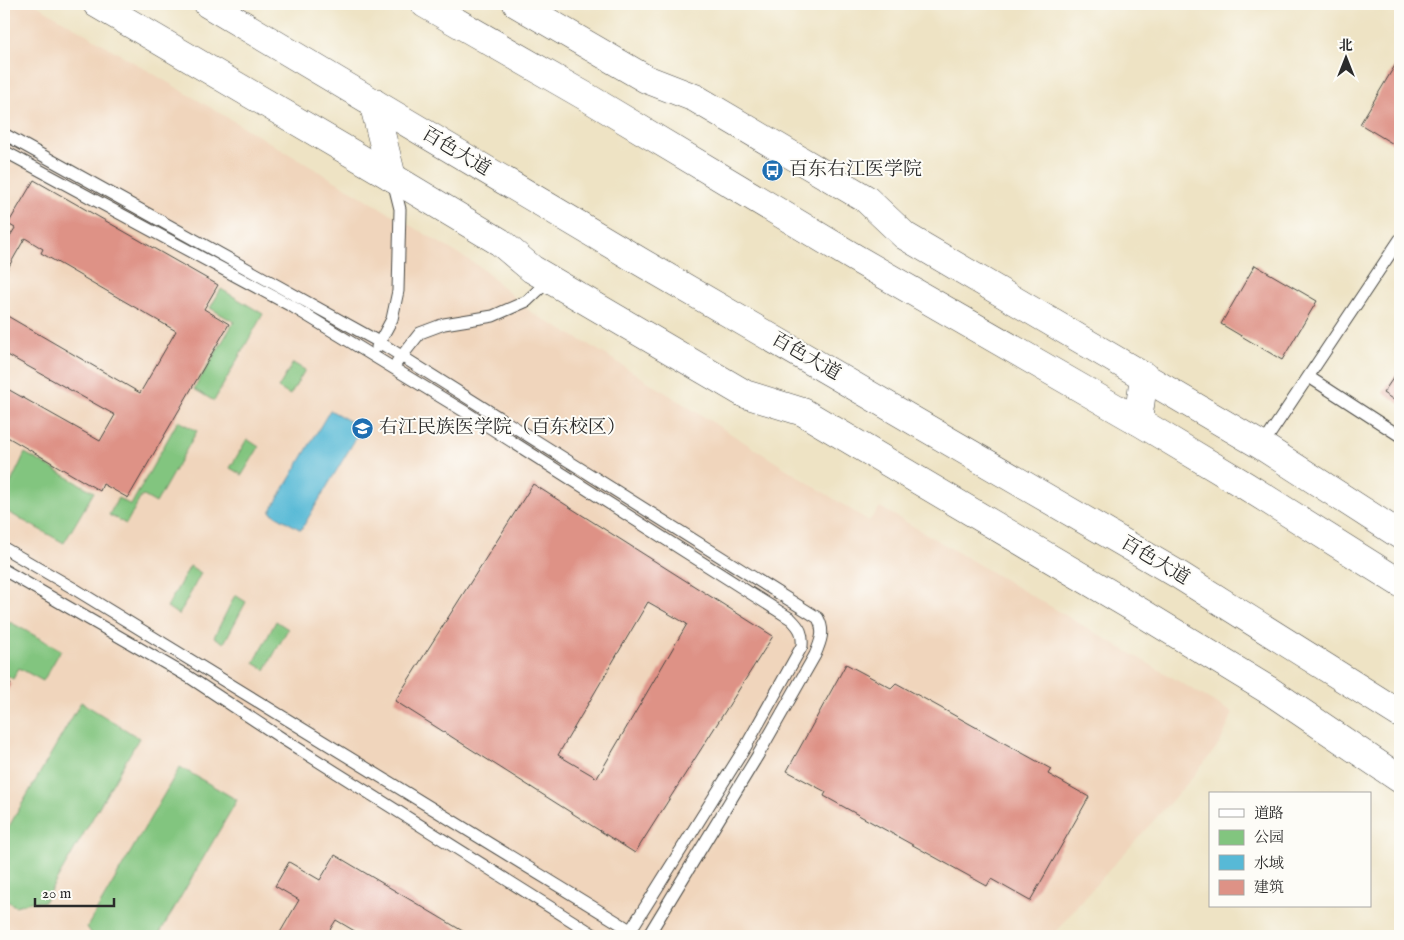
<svg xmlns="http://www.w3.org/2000/svg" width="1404" height="940" font-family="'IM FELL English','Noto Serif SC',serif">
<style>
.built{fill:#f0d5bc}
.green{fill:#82c57f;stroke:#567855}
.water{fill:#57b9d6;stroke:#417280}
.building{fill:#de9286;fill-rule:evenodd}
.lines{fill:none;stroke-linecap:round;stroke-linejoin:round}
.service-casing{stroke:#484742;stroke-width:13}
.tertiary-casing{stroke:#484742;stroke-width:29}
.trunk-casing{stroke:#484742;stroke-width:29}
.service{stroke:#fff;stroke-width:11}
.tertiary{stroke:#fff;stroke-width:28}
.trunk{stroke:#fff;stroke-width:28}
.labels{text-anchor:middle;dominant-baseline:central;stroke-width:4;stroke-linejoin:round;paint-order:stroke}
.street-label{font-size:19px;fill:#2b2b2b;stroke:#fdfcf7}
.poi-label{font-size:19px;fill:#2b2b2b;stroke:#fdfcf7;text-anchor:start}
</style>
<rect width="100%" height="100%" fill="#fdfcf7"/>
<filter id="ink" filterUnits="userSpaceOnUse"><feTurbulence type="fractalNoise" baseFrequency=".02" numOctaves="2"/><feDisplacementMap in="SourceGraphic" scale="10" xChannelSelector="R" yChannelSelector="G"/><feConvolveMatrix kernelMatrix="1 2 1 2 8 2 1 2 1" color-interpolation-filters="sRGB"/></filter>
<filter id="wash" filterUnits="userSpaceOnUse"><feTurbulence type="fractalNoise" baseFrequency=".0096" numOctaves="4" result="noise"/><feDisplacementMap in="SourceGraphic" scale="20" xChannelSelector="R" yChannelSelector="G"/><feGaussianBlur stdDeviation="1.12" result="paint"/><feColorMatrix in="noise" values="0 0 0 0 0 0 0 0 0 0 0 0 0 0 0 0 0 1.4 0 .05"/><feComposite in="paint" operator="in"/></filter>
<g filter="url(#wash)">
<rect width="100%" height="100%" fill="#eee3c4"/>
<polygon class="built" points="4,4 35,4 479,266 532,313 598,350 869,521 880,507 1233,713 1220,743 1192,778 1075,908 1053,936 4,936"/>
<g class="green">
<polygon points="221,289 263,314 214,401 194,389 234,322 210,308"/>
<polygon points="293,363 305,370 290,395 278,388"/>
<polygon points="178,421 197,431 156,503 142,495 126,524 109,515 118,498 131,505"/>
<polygon points="247,439 259,447 242,475 230,468"/>
<polygon points="25,453 94,492 64,543 4,510 4,497"/>
<polygon points="190,566 201,573 179,615 167,607"/>
<polygon points="235,595 246,602 224,643 214,637"/>
<polygon points="276,621 288,629 265,670 254,663"/>
<polygon points="10,622 61,650 43,681 19,668 13,679 4,674 4,634"/>
<polygon points="81,702 139,738 44,902 31,902 15,906 4,899 4,835"/>
<polygon points="180,767 237,800 158,936 93,936 87,927"/>
</g>
<polygon class="water" points="330,410 362,428 301,530 270,512"/>
<g id="blocks">
<g class="building">
<polygon points="1400,57 1400,148 1360,124"/>
<polygon points="34,180 218,285 204,309 229,324 128,498 103,484 100,491 4,435 4,387 100,441 115,415 4,353 4,314 140,393 176,331 41,253 43,249 25,238 4,275 4,246 15,228 8,224"/>
<polygon points="1255,265 1317,301 1282,360 1221,324"/>
<polygon points="1400,368 1400,404 1383,393"/>
<path d="M533,484l240,152 -138,217 -240,-152zM648,602l39,22 -90,154 -39,-23z"/>
<polygon points="846,664 891,688 896,683 1051,769 1048,774 1089,797 1030,901 991,879 987,886 824,796 826,792 787,771"/>
<polygon points="4,680 11,684 4,697"/>
<polygon points="335,855 471,936 363,936 336,920 326,936 278,936 299,900 275,886 289,862 320,880"/>
</g>
</g>
</g>
<g filter="url(#ink)">
<use href="#blocks" fill-opacity="0" stroke="#484742" stroke-width="1"/>
<g class="lines">
<defs>
<g id="service">
<path d="M4,134l375,208 439,276c7,13 3,23 -3,37l-57,100 -110,181"/>
<path d="M4,151l289,156 174,106 324,206c9,9 12,14 11,27l-56,100 -119,190"/>
<polyline points="377,347 392,319 398,291 400,209 393,181"/>
<polyline points="397,362 420,333 444,324 493,316 527,301 550,279"/>
<polyline points="1309,377 1400,436"/>
<polyline points="1262,446 1400,239"/>
<polyline points="4,548 73,588 640,936"/>
<polyline points="4,570 189,677 283,739 596,936"/>
</g>
<g id="tertiary">
<polyline points="97,4 392,177 500,242 532,269 745,394 803,412 1129,605 1270,691 1400,779"/>
<polyline points="517,4 646,79 695,98 866,199 905,236 1262,446 1400,535"/>
<polyline points="373,102 392,177"/>
<polyline points="1138,421 1144,376"/>
</g>
<g id="trunk">
<polyline points="208,4 641,262 1179,575 1400,714"/>
<polyline points="425,4 585,96 855,258 1138,421 1246,486 1400,583"/>
</g>
</defs>
<use href="#service" class="service-casing"/>
<use href="#tertiary" class="tertiary-casing"/>
<use href="#trunk" class="trunk-casing"/>
<use href="#service" class="service"/>
<use href="#tertiary" class="tertiary"/>
<use href="#trunk" class="trunk"/>
</g>
</g>
<defs>
<symbol id="bus-disc" viewBox="-11 -11 22 22"><circle r="9.5" fill="#1f6fb2" stroke="#fdfcf7"/><path d="M-5-6H5V4H4V6H2V4H-2V6H-4V4H-5ZM-3.5-4V0h7V-4ZM-3.5 1.2v1.5H-2V1.2ZM2 1.2v1.5H3.5V1.2Z" fill="#fff"/></symbol>
<symbol id="university-disc" viewBox="-11 -11 22 22"><circle r="9.5" fill="#1f6fb2" stroke="#fdfcf7"/><path d="M0-5L7-2L0 1L-7-2ZM-4 1L0 2.5L4 1V4Q0 6-4 4Z" fill="#fff"/></symbol>
</defs>
<g fill-rule="evenodd">
<use href="#bus-disc" x="760" y="158" width="25" height="25"/>
<use href="#university-disc" x="350" y="416" width="25" height="25"/>
</g>
<g class="labels">
<g class="street-label">
<text transform="translate(456 152) rotate(31)">百色大道</text>
<text transform="translate(806 357) rotate(30)">百色大道</text>
<text transform="translate(1155 561) rotate(31)">百色大道</text>
</g>
<g class="poi-label">
<text x="789" y="170">百东右江医学院</text>
<text x="379" y="428">右江民族医学院（百东校区）</text>
</g>
</g>
<rect width="1404" height="940" fill="none" stroke="#fdfcf7" stroke-width="20"/>
<rect x="1209" y="792" width="162" height="115" fill="#fdfcf7" stroke="#a9a8a5"/>
<rect x="1219" y="809" width="25" height="8" fill="#ffffff" stroke="#a9a8a5"/>
<text x="1254" y="818" font-size="15" fill="#2b2b2b">道路</text>
<rect x="1219" y="830" width="25" height="15" fill="#82c57f" stroke="#a9a8a5"/>
<text x="1254" y="842" font-size="15" fill="#2b2b2b">公园</text>
<rect x="1219" y="855" width="25" height="15" fill="#57b9d6" stroke="#a9a8a5"/>
<text x="1254" y="868" font-size="15" fill="#2b2b2b">水域</text>
<rect x="1219" y="880" width="25" height="15" fill="#de9286" stroke="#a9a8a5"/>
<text x="1254" y="892" font-size="15" fill="#2b2b2b">建筑</text>
<g transform="translate(1346 58)" stroke="#fdfcf7" stroke-width="4" paint-order="stroke">
<path d="M0-4L9 19L0 12L-9 19Z" fill="#2b2b2b"/>
<text y="-8" font-size="14" font-weight="bold" text-anchor="middle" fill="#2b2b2b">北</text>
</g>
<path d="M35 898v8h79v-8" fill="none" stroke="#2b2b2b" stroke-width="2.5"/>
<text x="42" y="898" font-size="15" fill="#2b2b2b" stroke="#fdfcf7" stroke-width="4" paint-order="stroke">20 m</text>
</svg>
